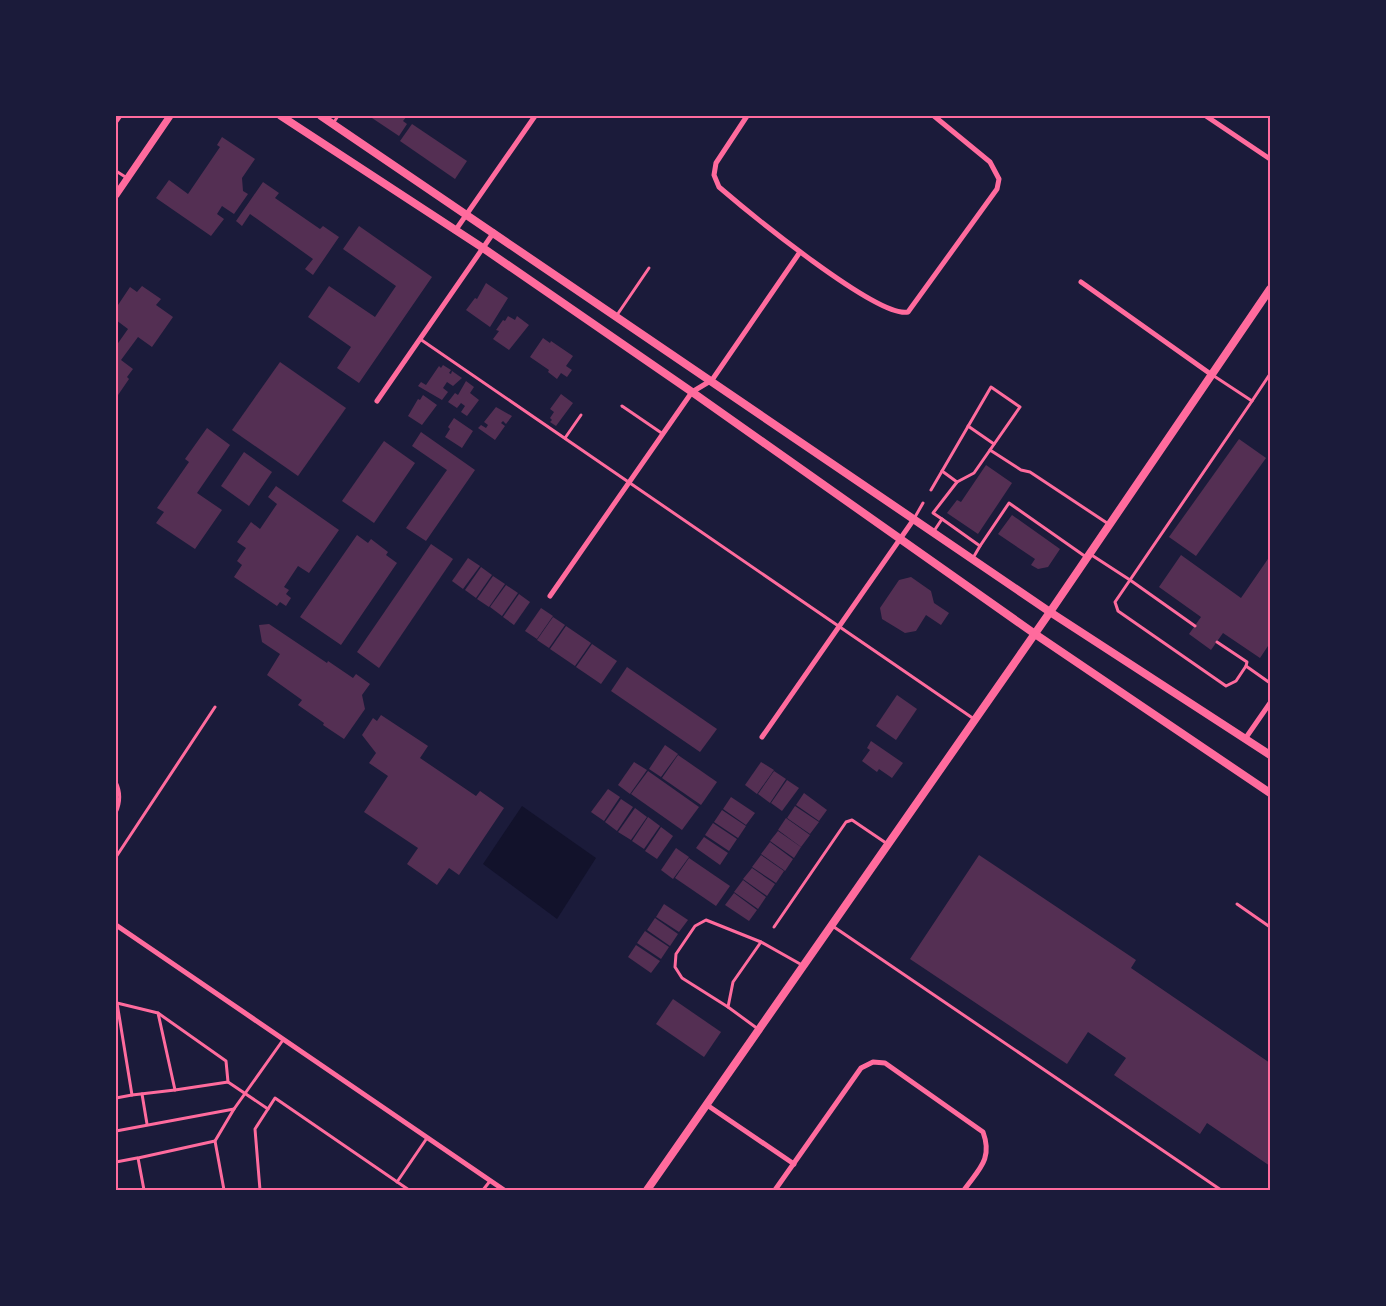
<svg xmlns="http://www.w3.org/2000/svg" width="1386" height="1306" font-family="'Exo 2',sans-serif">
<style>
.water{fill:#12122b}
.building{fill:#542f53}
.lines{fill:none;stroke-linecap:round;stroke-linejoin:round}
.service{stroke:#ff6b9d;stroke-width:3}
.minor{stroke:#ff6b9d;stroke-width:5}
.tertiary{stroke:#ff6b9d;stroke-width:7}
.secondary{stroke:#ff6b9d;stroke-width:8}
.primary{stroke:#ff6b9d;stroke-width:8}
.neatline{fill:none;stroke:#ff6b9d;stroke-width:2}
</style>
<rect width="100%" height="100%" fill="#1b1b3a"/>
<polygon class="water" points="522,806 596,858 557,919 483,864"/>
<g class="building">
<polygon points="369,116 407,116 403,121 407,124 399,136"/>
<polygon points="412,124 467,161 455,179 400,141"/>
<polygon points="222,137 255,159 242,178 243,191 248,194 234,214 222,206 217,214 224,219 211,236 156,198 169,180 188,194 220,147 217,145"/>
<polygon points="263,182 279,193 275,198 320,229 323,226 339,237 313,275 305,269 313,259 250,214 242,226 236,221"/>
<polygon points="359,226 432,277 359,383 337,368 351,347 308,317 329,286 375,317 396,286 343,249"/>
<polygon points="486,283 508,298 490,327 466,310 475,298 477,299"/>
<polygon points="142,286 161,299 156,305 173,317 152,347 138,337 121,360 133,369 127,377 129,379 116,398 116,346 128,329 116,320 116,308 130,287 137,292"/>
<polygon points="508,316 515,320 517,316 529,325 509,350 493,339 499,331 496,330 503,320 505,321"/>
<polygon points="543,338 550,343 551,341 573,356 566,366 572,370 567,377 561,373 557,379 548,372 549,370 530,357"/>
<polygon points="280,362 346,408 298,476 232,430"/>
<polygon points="443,365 451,370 449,373 451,374 452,371 462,378 453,386 447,382 443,388 448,392 442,400 418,386 421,382 426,385 439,366 441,368"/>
<polygon points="466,381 474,387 470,393 479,400 467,416 461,412 465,406 461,403 457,408 448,402 455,393 458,395"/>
<polygon points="561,394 573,403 556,426 550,422 552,420 550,418 554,412 550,409"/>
<polygon points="423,395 437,405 422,425 408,416 418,399 420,400"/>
<polygon points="496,407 512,416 506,424 503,421 501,423 505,426 495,440 478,428 481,425 486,428 488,425 484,422"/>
<polygon points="454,418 473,431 462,448 445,437 450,429 448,427"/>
<polygon points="207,428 230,445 197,493 222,510 195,549 156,523 164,512 157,508 189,462 185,459"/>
<polygon points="421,432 475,470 426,541 406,528 447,470 412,446"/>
<polygon points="1239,439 1266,458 1196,556 1169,537"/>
<polygon points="384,441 415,463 374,523 342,501"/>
<polygon points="244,452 272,472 249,506 221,486"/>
<polygon points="986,465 1012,483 978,534 947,513 957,500 961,502"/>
<polygon points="276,486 339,530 309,573 298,566 284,587 289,590 286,594 291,598 286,606 280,602 277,606 234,577 242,565 237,561 246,548 237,542 251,522 260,529 277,504 268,497"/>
<polygon points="1012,515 1060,549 1048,567 1038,569 1031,565 1035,559 998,534"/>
<polygon points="357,535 368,543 371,539 388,552 386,555 397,563 341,645 300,617"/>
<polygon points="431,544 453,559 379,668 357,652"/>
<polygon points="1181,555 1241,598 1270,556 1270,643 1260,658 1223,633 1211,650 1189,634 1201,617 1159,587"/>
<polygon points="468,558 480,566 463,589 452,581"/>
<polygon points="481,567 492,575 476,598 465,590"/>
<polygon points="493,576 505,584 489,607 477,599"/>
<polygon points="911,577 931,591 934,603 949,613 941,625 926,615 916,631 905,633 882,619 880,608 899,580"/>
<polygon points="506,585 518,593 502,616 490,607"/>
<polygon points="519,594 530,602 514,625 503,617"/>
<polygon points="541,608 553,616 537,639 525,631"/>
<polygon points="553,617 565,625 549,648 537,640"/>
<polygon points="269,624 327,663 328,661 353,678 356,674 370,684 362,695 365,709 344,739 323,725 324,723 298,705 302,700 267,675 280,654 262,642 259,625"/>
<polygon points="566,626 591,643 575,666 550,649"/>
<polygon points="592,644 617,661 601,684 576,667"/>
<polygon points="627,667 717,729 700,752 611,691"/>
<polygon points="897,695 917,709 896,740 876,726"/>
<polygon points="381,715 428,746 420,758 476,796 480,791 504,808 459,875 449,868 437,885 407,864 418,848 364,812 388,776 369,763 376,753 362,735 373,718 377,721"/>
<polygon points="871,741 903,763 892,778 879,769 877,772 862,761 870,750 867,748"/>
<polygon points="665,745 678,754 661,777 649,769"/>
<polygon points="678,755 717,782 701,805 662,778"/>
<polygon points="634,762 647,770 630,794 618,785"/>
<polygon points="761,762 774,770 757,794 745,785"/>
<polygon points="648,771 699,807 682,830 631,794"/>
<polygon points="774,771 786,779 770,803 758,794"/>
<polygon points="787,780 799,788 782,811 771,803"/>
<polygon points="608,789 620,797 604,821 591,812"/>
<polygon points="804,793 827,810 819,821 796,805"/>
<polygon points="731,797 755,813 746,825 723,809"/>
<polygon points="621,799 633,807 617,831 605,822"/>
<polygon points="795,806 819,822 810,834 787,818"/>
<polygon points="635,808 647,817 631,840 618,832"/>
<polygon points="722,810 746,826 738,838 714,822"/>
<polygon points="648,817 660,826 644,849 632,841"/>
<polygon points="786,818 810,835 801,847 778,830"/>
<polygon points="713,823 737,839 729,851 705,835"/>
<polygon points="661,827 673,836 657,859 645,851"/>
<polygon points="778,831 801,847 794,858 770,841"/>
<polygon points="704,837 728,853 720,865 696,848"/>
<polygon points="770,842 793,859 785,871 761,854"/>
<polygon points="676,848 689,857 673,879 661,870"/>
<polygon points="761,855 784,871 776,883 752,867"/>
<polygon points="979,855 1136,960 1131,968 1270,1063 1270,1166 1207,1123 1200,1134 1114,1075 1126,1058 1088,1032 1067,1064 910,959"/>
<polygon points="689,858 730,886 716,906 675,878"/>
<polygon points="752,868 775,884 767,896 743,879"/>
<polygon points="743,880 766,897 758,909 734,892"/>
<polygon points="734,893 757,910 749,921 725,905"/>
<polygon points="664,904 688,920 679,932 656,917"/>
<polygon points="655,918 678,934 670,946 647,930"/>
<polygon points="645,931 669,947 661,959 637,943"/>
<polygon points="636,945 660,961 651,973 628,957"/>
<polygon points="673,999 721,1032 704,1057 656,1024"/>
</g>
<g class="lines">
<g class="service">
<polyline points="334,122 338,116"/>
<polyline points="116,123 121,116"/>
<polyline points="116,171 127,178"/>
<polyline points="617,315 649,268"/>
<polyline points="420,339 974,719"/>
<polyline points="1214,376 1252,401 1270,374"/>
<polyline points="622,406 663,434"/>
<polyline points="968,426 994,444"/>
<polyline points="565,438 581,415"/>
<polyline points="942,471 957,482"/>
<polyline points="931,490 991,387 1020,407 990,450"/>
<polyline points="915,517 923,503"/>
<polyline points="942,519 933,513 957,482 974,473 990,450 1021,470 1030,472 1110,525"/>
<polyline points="934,531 942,519 980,546 973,558"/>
<polyline points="980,546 1009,503 1086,557"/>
<polyline points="1090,554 1130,580 1252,401"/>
<polyline points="1195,626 1130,580 1115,602 1118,611 1226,686 1236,681 1246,666 1270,683"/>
<polyline points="1217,642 1247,662 1246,666"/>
<path d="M116,782c5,10 5,20 0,31"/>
<polyline points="116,857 215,707"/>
<polyline points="1237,904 1270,927"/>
<polyline points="774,927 846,822 852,820 886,843"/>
<polyline points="834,927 1221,1190"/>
<polyline points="117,1003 158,1013 175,1090 228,1082 268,1109"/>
<polyline points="117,1003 132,1095 175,1090"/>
<polyline points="728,1007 682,978 675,967 676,954 695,926 706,920 761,942"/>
<polyline points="158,1013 226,1061 228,1082"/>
<polyline points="758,1029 728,1007 733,982 761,942 802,965"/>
<polyline points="142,1094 147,1124"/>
<polyline points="116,1098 132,1095"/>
<polyline points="116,1131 234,1109"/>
<polyline points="116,1162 137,1158"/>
<polyline points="397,1182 427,1138"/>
<polyline points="144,1190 138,1158 215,1141"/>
<polyline points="224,1190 215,1141 234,1109 283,1040"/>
<polyline points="260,1190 255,1129 275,1098 409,1190"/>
<polyline points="483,1190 490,1181"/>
</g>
<g class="minor">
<path d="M747,116l-31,47 -2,12 5,12c28,24 159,132 189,125l89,-123 2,-10 -9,-17 -56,-46"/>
<polyline points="1206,116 1270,159"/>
<polyline points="455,231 535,116"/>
<polyline points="1081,282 1212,375"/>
<polyline points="377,401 494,232"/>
<polyline points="550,596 692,392 712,380 800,252"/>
<polyline points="762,737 914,519"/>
<polyline points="1245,739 1270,703"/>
<polyline points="116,925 504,1190"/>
<polyline points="707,1105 794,1164"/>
<path d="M775,1190l86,-122 12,-6 12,1 98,69c10,27 -4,37 -19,58"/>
</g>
<polyline class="tertiary" points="116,195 170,116"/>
<polyline class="secondary" points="647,1190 1050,612 1270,289"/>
<g class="primary">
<polyline points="281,116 483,248 692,392 1035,634 1270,793"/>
<polyline points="321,116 1050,612 1270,755"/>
</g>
</g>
<rect width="1386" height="1306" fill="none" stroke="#1b1b3a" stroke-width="234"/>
<rect x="117" y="117" width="1152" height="1072" class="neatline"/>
</svg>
